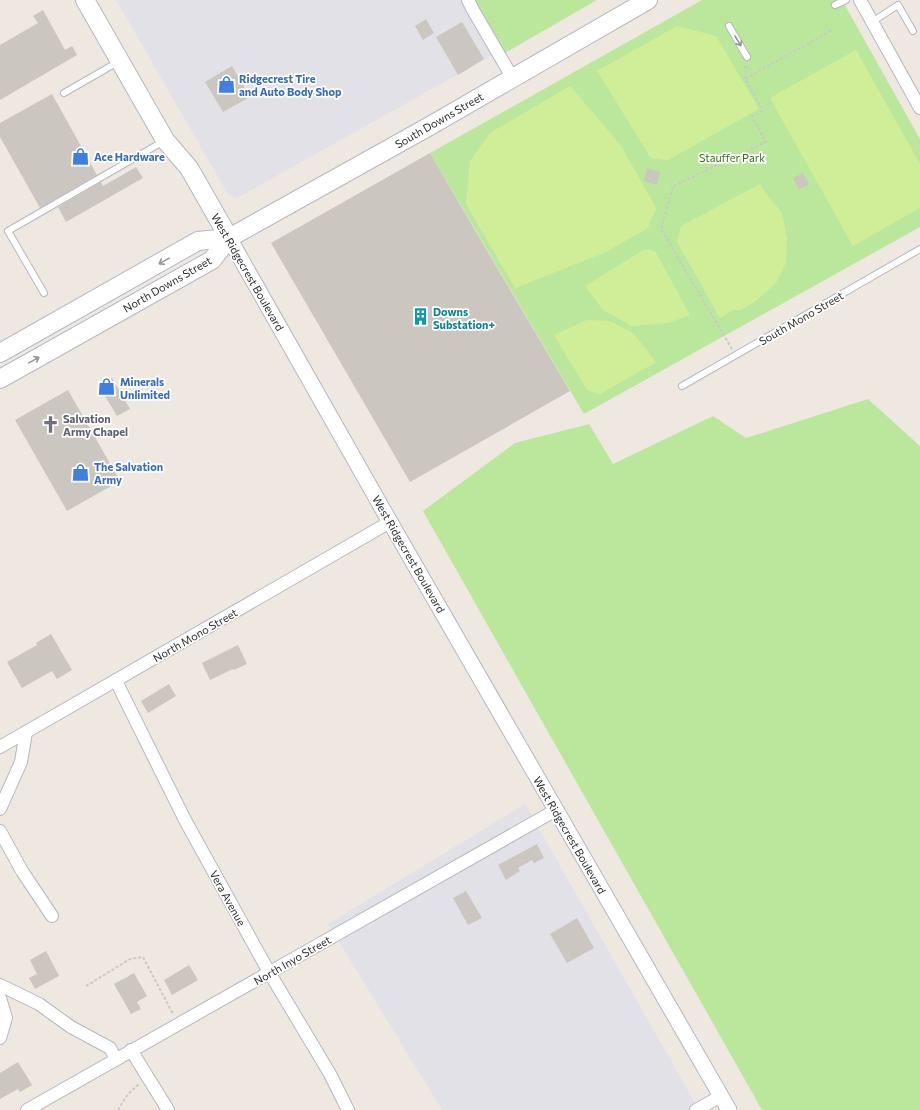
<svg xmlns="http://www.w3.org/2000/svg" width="920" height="1110" font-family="Commissioner,sans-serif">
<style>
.industrial{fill:#e2e1e8}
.green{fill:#bbe79c}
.pitch{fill:#d0ee98}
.building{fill:#cbc6bf}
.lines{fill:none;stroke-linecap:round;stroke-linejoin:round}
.service-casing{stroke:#b4b8c1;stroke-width:8}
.minor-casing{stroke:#b4b8c1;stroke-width:14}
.tertiary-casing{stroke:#b4b8c1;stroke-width:17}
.secondary-casing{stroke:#b4b8c1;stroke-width:20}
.path{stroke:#c9c9c9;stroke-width:2;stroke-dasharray:3 2;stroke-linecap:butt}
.service{stroke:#fff;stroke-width:6}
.minor{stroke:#fff;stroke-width:12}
.tertiary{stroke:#fff;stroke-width:15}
.secondary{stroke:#fff;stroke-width:18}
.oneway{stroke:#969696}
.labels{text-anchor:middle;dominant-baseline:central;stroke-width:3.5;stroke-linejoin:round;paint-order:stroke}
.shop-label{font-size:11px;font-weight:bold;fill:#366cbe;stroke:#fff;text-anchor:start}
.street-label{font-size:11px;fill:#2e2e2e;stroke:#fff}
.park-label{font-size:11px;fill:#317019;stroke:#fff}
.culture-label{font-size:11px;font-weight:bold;fill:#0d838f;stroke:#fff;text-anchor:start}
.worship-label{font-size:11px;font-weight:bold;fill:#5b616d;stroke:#fff;text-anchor:start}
</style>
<rect width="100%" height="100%" fill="#efe8e1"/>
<g class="industrial">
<polygon points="116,0 591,0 237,198 228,194"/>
<polygon points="525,804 699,1110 442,1110 328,924"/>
</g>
<g class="green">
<polygon points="463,0 597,0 505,53"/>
<polygon points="702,0 842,0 920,139 920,227 584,414 430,153"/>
<polygon points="868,399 920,446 920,1110 762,1110 423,511 515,443 589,424 613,464 713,416 746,438"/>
</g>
<g class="pitch">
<polygon points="677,26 716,36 759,109 668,160 651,158 597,71"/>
<polygon points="856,50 920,164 920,208 853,246 770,98"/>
<polygon points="570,86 620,144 656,208 648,228 604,253 515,288 466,204 470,161 490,133"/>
<polygon points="760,184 764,191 782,213 787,238 786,263 776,283 756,301 741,310 733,310 720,318 677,242 681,226"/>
<polygon points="645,249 655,251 690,315 668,323 632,326 603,310 585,286"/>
<polygon points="587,320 610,321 634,334 656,362 600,394 587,390 554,335"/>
</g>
<g class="building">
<polygon points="43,10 65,50 72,46 77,55 0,100 0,45 38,23 33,16"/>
<polygon points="426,19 434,33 423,40 415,26"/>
<polygon points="462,22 484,59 458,75 436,37"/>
<polygon points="232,66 250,97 223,112 205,82"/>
<polygon points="52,94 97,175 40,208 0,137 0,123"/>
<polygon points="430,153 476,232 570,391 410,482 271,243"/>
<polygon points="136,167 143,178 66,222 58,207 101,182 103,186"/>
<polygon points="647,168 660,172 657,185 644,181"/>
<polygon points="803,173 809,184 799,190 793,178"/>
<polygon points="112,378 130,409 117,416 99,386"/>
<polygon points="68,390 120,481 67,511 15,420"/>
<polygon points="51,634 72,670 57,679 52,671 22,688 7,662 37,645 36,643"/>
<polygon points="238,645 247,664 234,670 233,669 210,680 202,663"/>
<polygon points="169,684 176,696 148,713 141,701"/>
<polygon points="537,844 544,858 534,863 532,860 518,868 520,871 506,880 498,865"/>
<polygon points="466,891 482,918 468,925 453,898"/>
<polygon points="577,918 594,948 567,963 550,934"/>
<polygon points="46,951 59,976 35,989 29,978 37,974 30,960"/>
<polygon points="189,965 198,980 172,995 164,980"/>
<polygon points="134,973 147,996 137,1002 141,1009 131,1014 114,984"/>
<polygon points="18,1062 32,1085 20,1092 18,1089 0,1099 0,1073"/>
</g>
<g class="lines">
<defs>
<g id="service">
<polyline points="835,5 846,0"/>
<polyline points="872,22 898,5 913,31"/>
<polyline points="729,26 747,57"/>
<polyline points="64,93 118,62"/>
<polyline points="44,293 8,231 164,141"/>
<polyline points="682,386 920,249"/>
</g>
<g id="minor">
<polyline points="468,0 473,10 512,77"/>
<polyline points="860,0 920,108"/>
<polyline points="116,681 185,820 269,972 330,1074 348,1110"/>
<polyline points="0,747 390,522"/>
<polyline points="0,809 21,762 26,732"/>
<polyline points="0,831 22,871 52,916"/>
<polyline points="0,985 39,1004 71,1027 110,1048 116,1059"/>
<polyline points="0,998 6,1018 0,1038"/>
<polyline points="131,1050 168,1110"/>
<polyline points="27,1110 556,810"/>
<polyline points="696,1110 721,1096"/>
</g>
<polyline id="tertiary" points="229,238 390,522 729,1110"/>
<g id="secondary">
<polyline points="85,0 165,140 189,168 229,238"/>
<polyline points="0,353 198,241 229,238 428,127 648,0"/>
<polyline points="0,379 212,260 229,238"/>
</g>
</defs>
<use href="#service" class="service-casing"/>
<use href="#minor" class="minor-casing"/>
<use href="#tertiary" class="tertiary-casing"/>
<use href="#secondary" class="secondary-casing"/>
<g class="path">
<polyline points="745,79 746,64"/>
<polyline points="732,349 661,229 673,186 766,142 752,117 763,110 745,79 832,30"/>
<polyline points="86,986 130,959 143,957 173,1014"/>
<polyline points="118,1110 128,1094 139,1084"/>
</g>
<use href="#service" class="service"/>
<use href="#minor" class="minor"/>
<use href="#tertiary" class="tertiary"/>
<use href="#secondary" class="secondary"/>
</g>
<defs><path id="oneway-shaft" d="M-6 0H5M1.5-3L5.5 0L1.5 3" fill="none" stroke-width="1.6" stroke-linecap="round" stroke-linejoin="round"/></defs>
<g class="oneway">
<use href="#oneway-shaft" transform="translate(738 41) rotate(59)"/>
<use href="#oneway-shaft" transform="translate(164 261) rotate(151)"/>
<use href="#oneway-shaft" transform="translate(34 360) rotate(-29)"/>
</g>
<defs>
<symbol id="shop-bare" viewBox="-9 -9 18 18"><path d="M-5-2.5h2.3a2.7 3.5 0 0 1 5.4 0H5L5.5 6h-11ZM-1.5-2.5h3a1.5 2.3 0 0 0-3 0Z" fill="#3f7fe0" stroke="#fff" stroke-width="2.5" paint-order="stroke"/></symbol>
<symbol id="building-bare" viewBox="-9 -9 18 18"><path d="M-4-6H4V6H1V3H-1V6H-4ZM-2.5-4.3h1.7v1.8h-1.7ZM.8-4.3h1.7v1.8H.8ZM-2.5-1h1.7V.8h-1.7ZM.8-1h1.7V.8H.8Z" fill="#0f9aa8" stroke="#fff" stroke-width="2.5" paint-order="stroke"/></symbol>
<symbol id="church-bare" viewBox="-9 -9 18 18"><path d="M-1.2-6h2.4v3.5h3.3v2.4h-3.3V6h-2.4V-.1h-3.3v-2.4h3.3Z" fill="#6b7280" stroke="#fff" stroke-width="2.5" paint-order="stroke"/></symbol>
</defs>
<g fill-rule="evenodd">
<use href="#shop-bare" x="214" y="72" width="25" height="25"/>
<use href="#shop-bare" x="68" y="144" width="25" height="25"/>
<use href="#building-bare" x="408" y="304" width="25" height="25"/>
<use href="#shop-bare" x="94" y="374" width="25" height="25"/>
<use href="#church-bare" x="38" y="412" width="25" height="25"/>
<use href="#shop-bare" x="68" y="460" width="25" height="25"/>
</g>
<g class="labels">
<g class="shop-label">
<text x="239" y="78">Ridgecrest Tire<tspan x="239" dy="13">and Auto Body Shop</tspan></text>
<text x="94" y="156">Ace Hardware</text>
<text x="120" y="381">Minerals<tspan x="120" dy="13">Unlimited</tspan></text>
<text x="94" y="466">The Salvation<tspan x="94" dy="13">Army</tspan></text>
</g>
<g class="street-label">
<text transform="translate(439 120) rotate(-30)">South Downs Street</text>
<text transform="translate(248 272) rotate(60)">West Ridgecrest Boulevard</text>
<text transform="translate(167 284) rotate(-30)">North Downs Street</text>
<text transform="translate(801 318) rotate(-30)">South Mono Street</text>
<text transform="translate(409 554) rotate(60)">West Ridgecrest Boulevard</text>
<text transform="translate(195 635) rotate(-30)">North Mono Street</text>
<text transform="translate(570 835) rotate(60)">West Ridgecrest Boulevard</text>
<text transform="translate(228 898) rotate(61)">Vera Avenue</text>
<text transform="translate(292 960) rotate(-30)">North Inyo Street</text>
</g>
<g class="park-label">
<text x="732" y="157">Stauffer Park</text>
</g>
<g class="culture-label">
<text x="433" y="311">Downs<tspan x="433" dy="13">Substation+</tspan></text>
</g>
<g class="worship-label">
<text x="63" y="418">Salvation<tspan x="63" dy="13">Army Chapel</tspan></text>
</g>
</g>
</svg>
